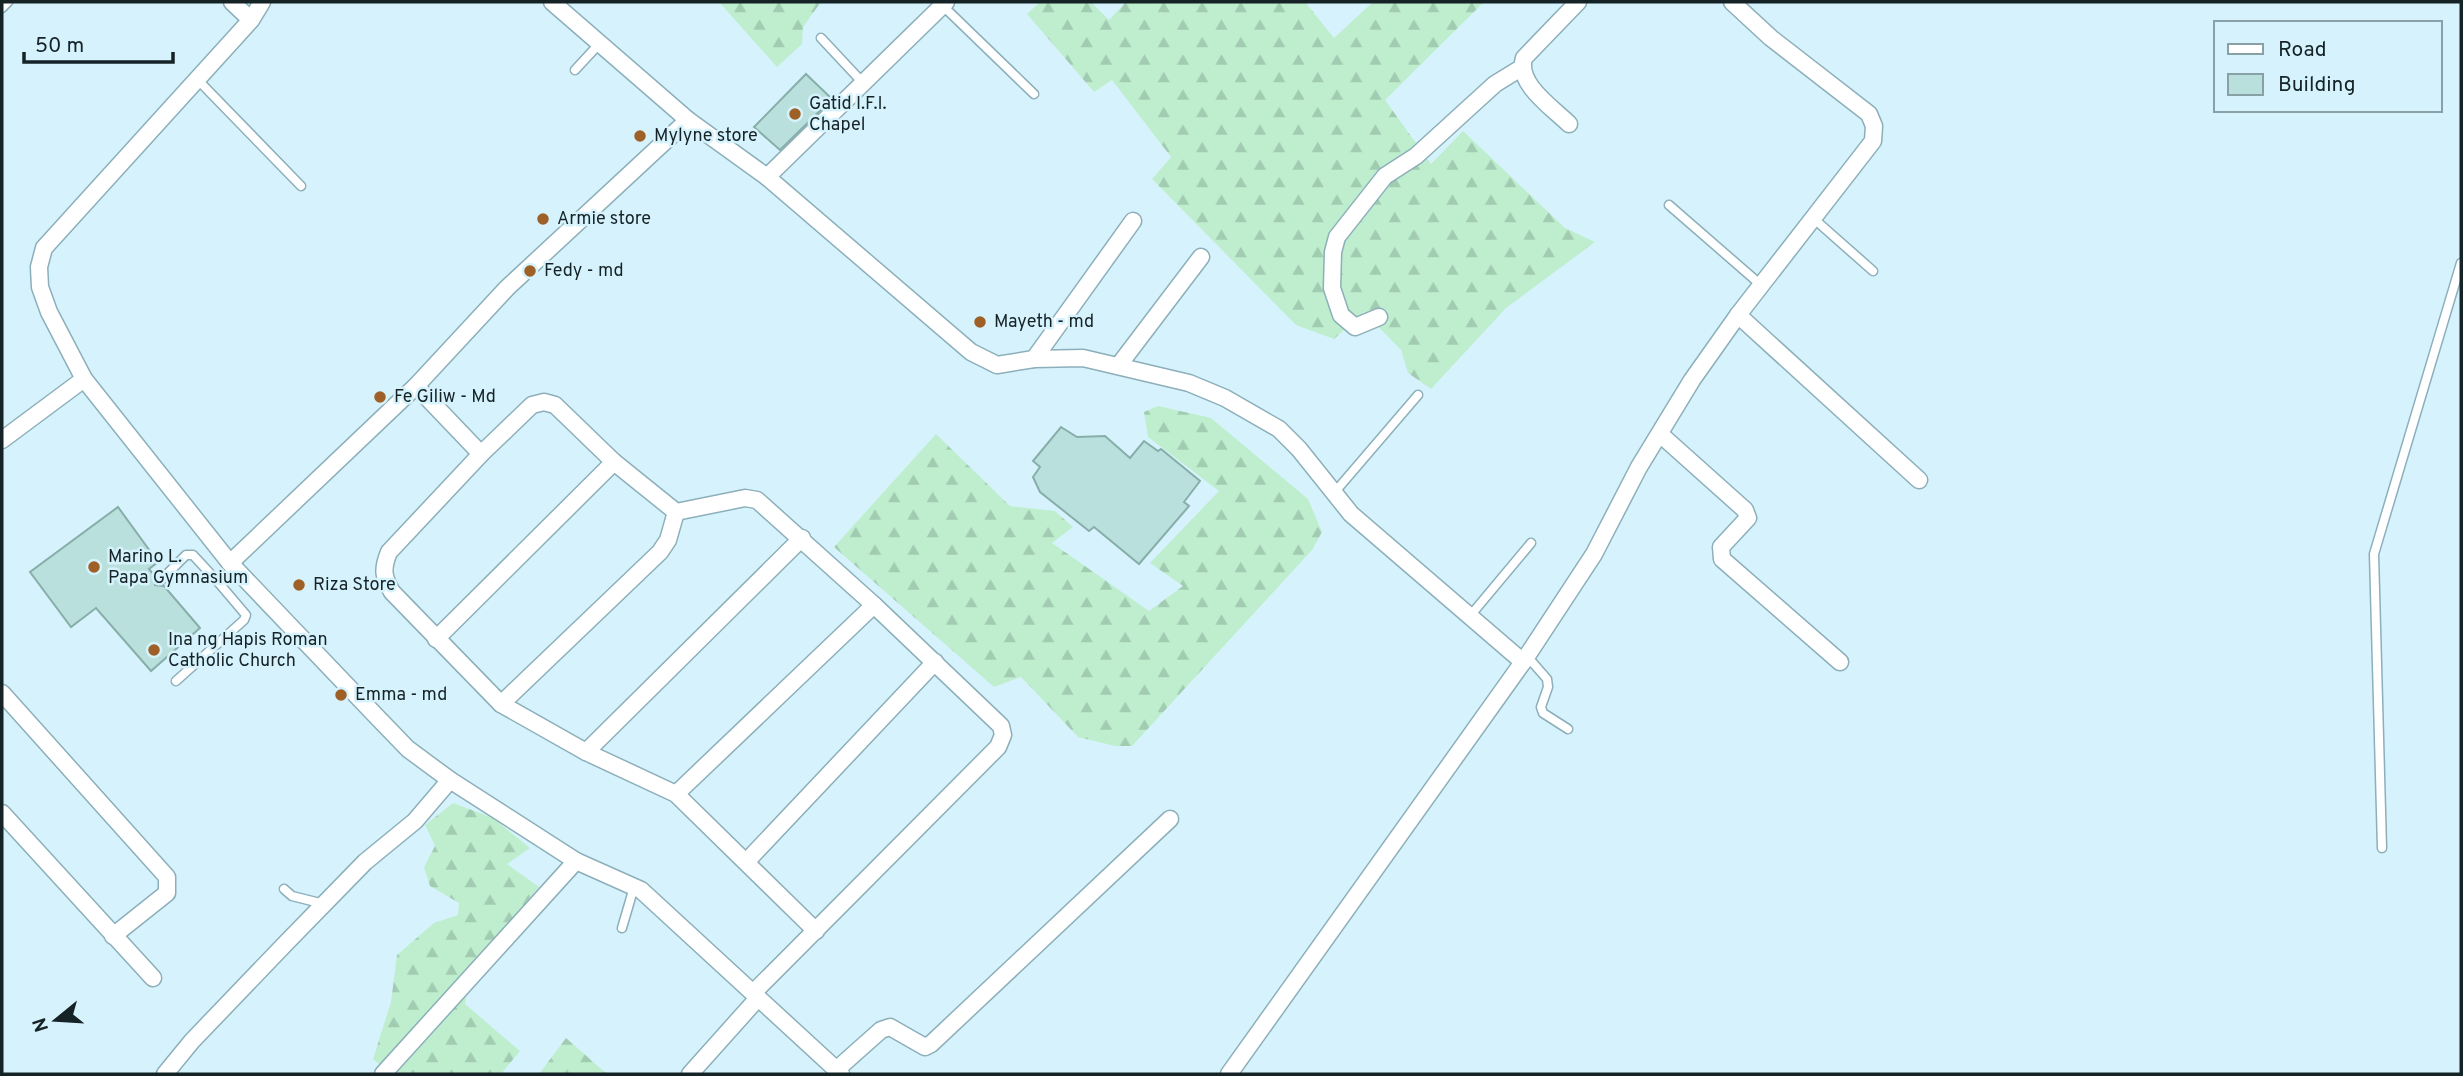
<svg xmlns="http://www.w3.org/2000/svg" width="2463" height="1076" font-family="Overpass,sans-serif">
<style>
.forest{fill:url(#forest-firs)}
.building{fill:#b9e0dc;stroke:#88aea9;stroke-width:2}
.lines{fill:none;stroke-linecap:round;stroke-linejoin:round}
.lane-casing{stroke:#8cafba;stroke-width:11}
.street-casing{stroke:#8cafba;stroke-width:19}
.lane{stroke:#fff;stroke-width:8}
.street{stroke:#fff;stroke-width:16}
.poi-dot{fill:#9e6026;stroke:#d6f3fd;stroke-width:2.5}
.labels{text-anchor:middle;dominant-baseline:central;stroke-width:5;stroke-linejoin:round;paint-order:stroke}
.poi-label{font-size:18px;fill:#152327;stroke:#d6f3fd;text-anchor:start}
</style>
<defs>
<pattern id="forest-firs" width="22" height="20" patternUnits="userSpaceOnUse" patternTransform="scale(1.75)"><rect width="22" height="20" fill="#beeece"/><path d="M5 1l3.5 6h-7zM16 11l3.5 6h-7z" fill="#a2ccb1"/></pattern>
</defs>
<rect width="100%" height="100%" fill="#d6f3fd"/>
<g class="forest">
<polygon points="719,2 821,2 803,27 802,44 777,67"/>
<polygon points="1040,2 1091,2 1109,20 1126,2 1305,2 1334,38 1373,2 1484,2 1385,100 1431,164 1463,131 1565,228 1595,242 1506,308 1431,389 1408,373 1401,350 1364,312 1334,339 1296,325 1152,179 1171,157 1112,80 1094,92 1027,14"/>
<polygon points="1158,406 1211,418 1308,499 1322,532 1312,550 1132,746 1115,746 1078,737 1021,677 994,687 834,547 936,434 1010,506 1055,511 1073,527 1052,543 1149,611 1183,586 1150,563 1219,491 1148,437 1144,412"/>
<polygon points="453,803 493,818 530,848 507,864 539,887 469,969 465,1004 520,1051 501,1074 391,1074 373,1059 391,1002 397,955 434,923 458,915 459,903 430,886 424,867 435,846 425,825"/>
<polygon points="566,1038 607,1074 539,1074"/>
</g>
<g class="building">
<polygon points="806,74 832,99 780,150 754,127"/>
<polygon points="1061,427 1077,437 1105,436 1130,458 1144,441 1158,451 1161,449 1200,481 1184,502 1189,506 1139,564 1094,527 1089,531 1040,492 1033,477 1040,467 1033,461"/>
<polygon points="118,507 158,562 149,569 155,576 155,585 164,586 200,628 151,671 96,608 71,627 30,572"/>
</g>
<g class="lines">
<defs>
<g id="lane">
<polyline points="942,5 1034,94"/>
<polyline points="2,8 8,2"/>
<polyline points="821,38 864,84"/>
<polyline points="575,70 600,43"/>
<polyline points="196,78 301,186"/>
<polyline points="1669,205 1761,285"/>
<polyline points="1813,218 1873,271"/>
<polyline points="1334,493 1418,395"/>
<polyline points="160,581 186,555 193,555 218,582 235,568"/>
<polyline points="1470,616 1531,543"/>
<polyline points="1527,656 1547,679 1548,687 1541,707 1543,713 1568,729"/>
<polyline points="176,681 244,620 246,615 218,582"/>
<polyline points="2382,848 2374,554 2461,263"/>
<polyline points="284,889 292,896 324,904"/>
<polyline points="622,928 634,887"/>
</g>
<g id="street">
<polyline points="232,2 251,20"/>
<polyline points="262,2 251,20 44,248 39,267 40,287 49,312 84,379 230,563 378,718 408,749 450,780 576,861 641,890 841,1074"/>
<polyline points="552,2 688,120 767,177 971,352 997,365 1034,359 1083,358 1189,383 1225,398 1279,429 1299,449 1351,514 1523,662"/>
<path d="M1569,124c-16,-16 -53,-40 -45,-66l54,-56"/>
<polyline points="767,177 946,2"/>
<polyline points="1738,315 1919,480"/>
<polyline points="1379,317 1355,327 1341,315 1332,288 1333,252 1337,237 1385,176 1416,156 1495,84 1521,68"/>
<polyline points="1034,359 1133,221"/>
<polyline points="1119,365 1201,257"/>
<polyline points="416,386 481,454"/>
<polyline points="1660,434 1745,510 1748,518 1721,547 1722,559 1840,662"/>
<polyline points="2,440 84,379"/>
<polyline points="230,563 416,386 507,288 688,120"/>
<polyline points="436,639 614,462"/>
<polyline points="2,693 167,877 167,893 113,936"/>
<polyline points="501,704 660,552 668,540 676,512"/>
<polyline points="586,752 802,538"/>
<polyline points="676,794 874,605"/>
<polyline points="2,813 153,978"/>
<polyline points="747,861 935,662"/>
<path d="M753,993l245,-246 5,-12 -2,-9 -127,-121 -117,-105 -12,-2 -69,14 -62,-50 -59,-57 -11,-3 -12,3 -51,49 -92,98c-7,17 -6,25 3,40l109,112 85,48 90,42 140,137"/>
<polyline points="836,1070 881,1030 890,1027 925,1047 931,1044 1170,819"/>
<polyline points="165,1074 192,1041 286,943 365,862 415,821 450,780"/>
<polyline points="383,1074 576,861"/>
<polyline points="690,1074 758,998"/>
<polyline points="1229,1074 1523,662 1594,554 1639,467 1692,380 1738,315 1873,141 1874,126 1869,114 1771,38 1732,2"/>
</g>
</defs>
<use href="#lane" class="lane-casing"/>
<use href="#street" class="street-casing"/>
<use href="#lane" class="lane"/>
<use href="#street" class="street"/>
</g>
<g class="poi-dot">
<circle cx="795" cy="114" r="7"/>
<circle cx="640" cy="136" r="7"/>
<circle cx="543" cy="219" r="7"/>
<circle cx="530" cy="271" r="7"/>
<circle cx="980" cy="322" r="7"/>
<circle cx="380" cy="397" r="7"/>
<circle cx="94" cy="567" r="7"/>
<circle cx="299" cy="585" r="7"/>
<circle cx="154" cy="650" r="7"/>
<circle cx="341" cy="695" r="7"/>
</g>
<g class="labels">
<g class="poi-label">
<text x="809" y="104">Gatid I.F.I.<tspan x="809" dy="21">Chapel</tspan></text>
<text x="654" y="136">Mylyne store</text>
<text x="557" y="219">Armie store</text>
<text x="544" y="271">Fedy - md</text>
<text x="994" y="322">Mayeth - md</text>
<text x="394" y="397">Fe Giliw - Md</text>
<text x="108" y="557">Marino L.<tspan x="108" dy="21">Papa Gymnasium</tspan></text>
<text x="313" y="585">Riza Store</text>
<text x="168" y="640">Ina ng Hapis Roman<tspan x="168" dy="21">Catholic Church</tspan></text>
<text x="355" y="695">Emma - md</text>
</g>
</g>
<rect width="2463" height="1076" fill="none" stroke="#152327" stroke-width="7"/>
<rect x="2214" y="21" width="228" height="91" fill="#d6f3fd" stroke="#89a0a7" stroke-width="2"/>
<rect x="2228" y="44" width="35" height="10" fill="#ffffff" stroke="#89a0a7" stroke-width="2"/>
<text x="2278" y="56" font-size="21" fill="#152327">Road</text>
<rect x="2228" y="74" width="35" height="21" fill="#b9e0dc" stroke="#89a0a7" stroke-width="2"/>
<text x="2278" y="91" font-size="21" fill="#152327">Building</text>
<g transform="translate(56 1020) rotate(252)" stroke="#d6f3fd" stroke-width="5" paint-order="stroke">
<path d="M0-5L12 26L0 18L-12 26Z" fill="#152327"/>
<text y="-10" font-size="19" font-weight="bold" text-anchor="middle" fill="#152327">N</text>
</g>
<path d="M24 52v10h149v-10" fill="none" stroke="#152327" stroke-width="3.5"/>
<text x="35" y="52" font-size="21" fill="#152327" stroke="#d6f3fd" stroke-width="5" paint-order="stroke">50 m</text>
</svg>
